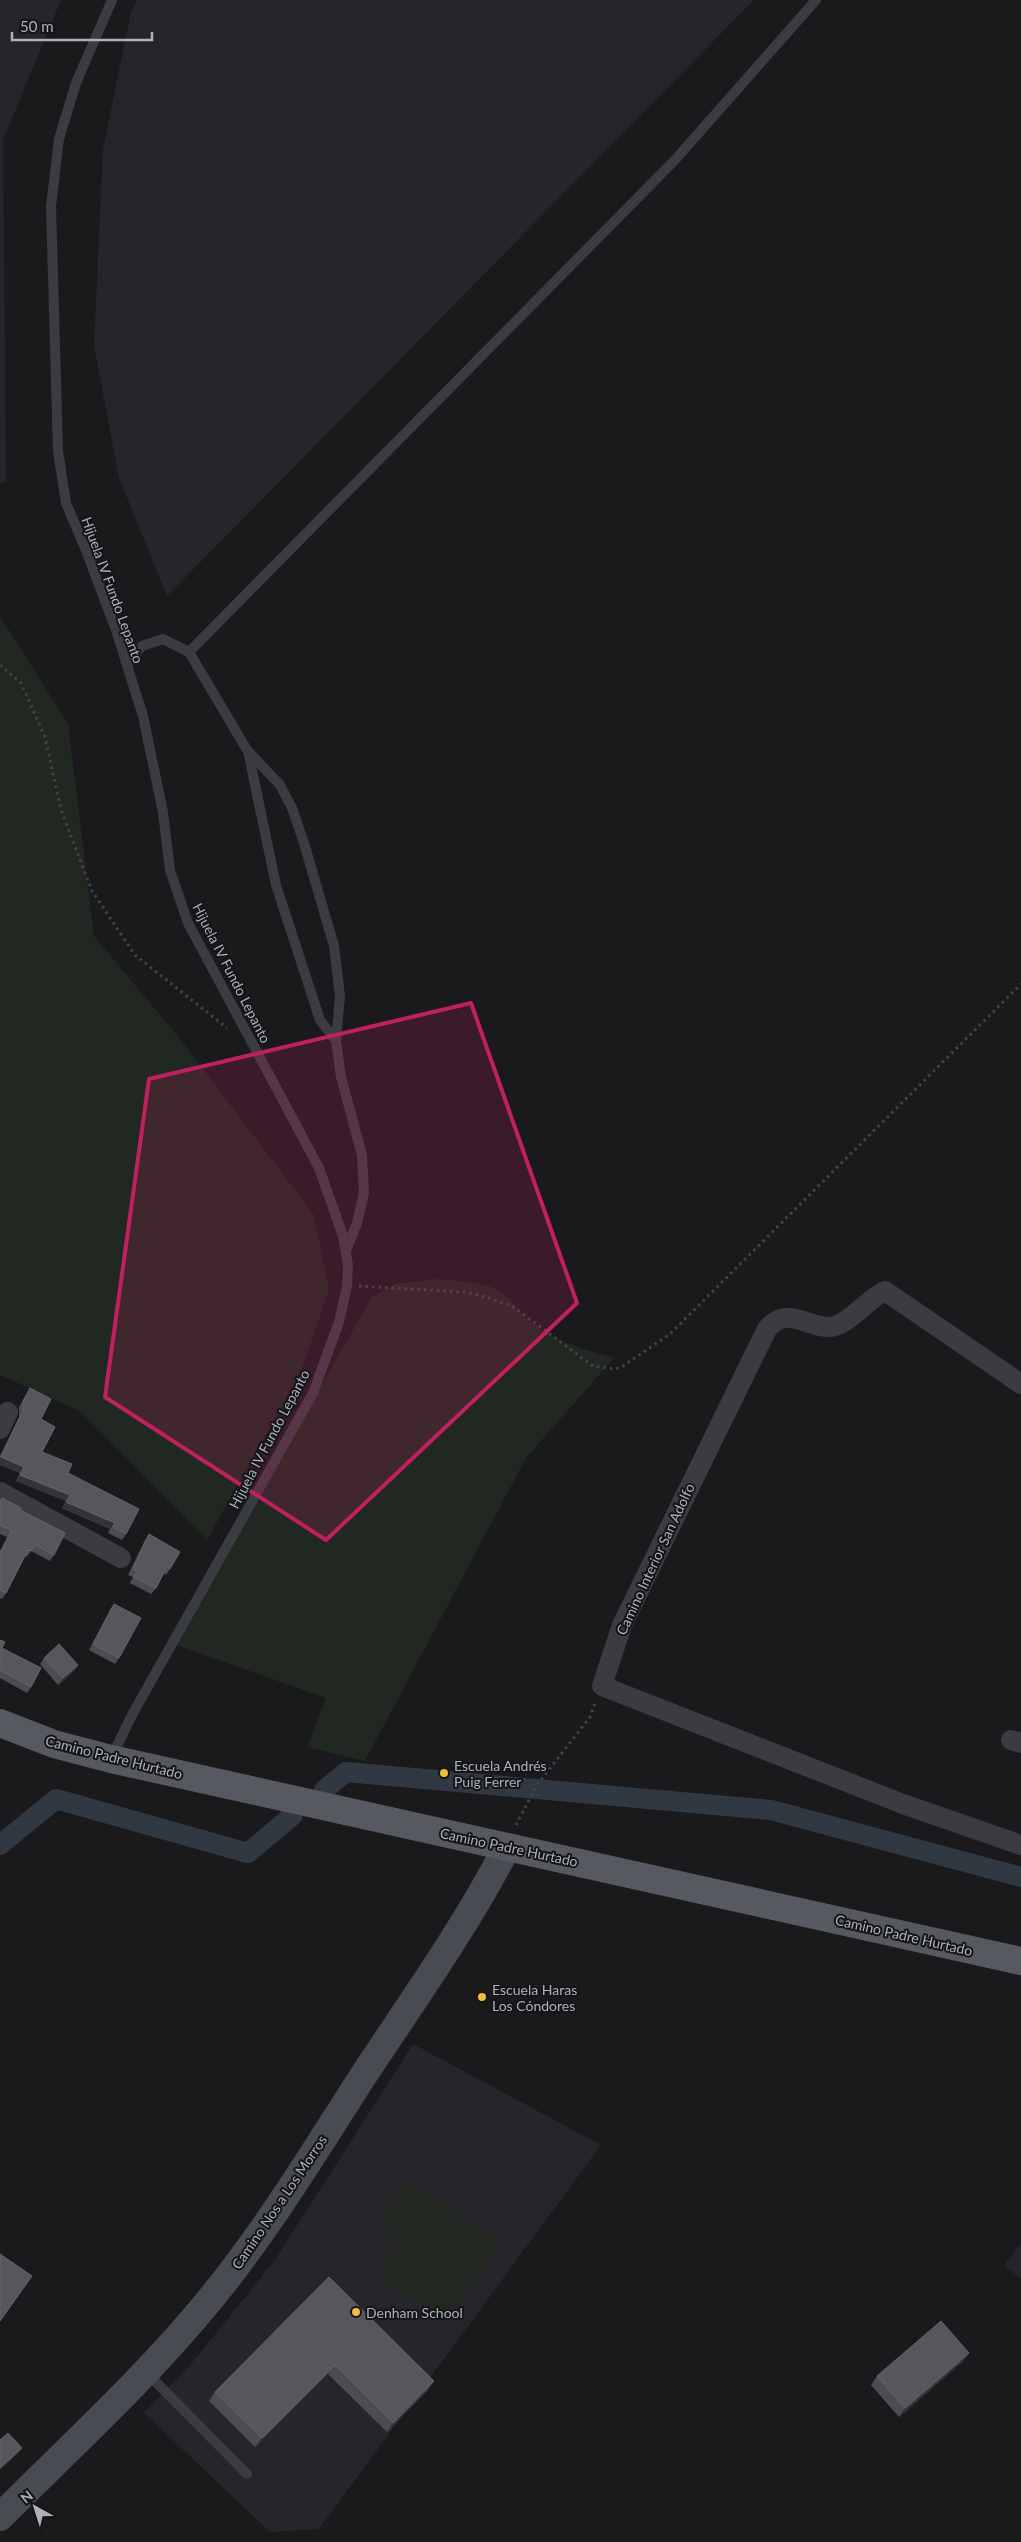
<svg xmlns="http://www.w3.org/2000/svg" width="1021" height="2542" font-family="Lato,sans-serif">
<style>
.built{fill:#26262a}
.green{fill:#202821}
.lines{fill:none;stroke-linecap:round;stroke-linejoin:round}
.canal{stroke:#303941;stroke-width:20}
.path{stroke:#414349;stroke-width:3;stroke-dasharray:2.5 4;stroke-linecap:butt}
.service{stroke:#3b3c42;stroke-width:10}
.minor{stroke:#3b3c42;stroke-width:20}
.secondary{stroke:#494b52;stroke-width:28}
.primary{stroke:#575961;stroke-width:28}
.wall{fill:#4b4d52}
.shaded-wall{fill:#333438}
.building{fill:#56575d;stroke:#64656c}
.marked{fill:#c12060;fill-opacity:0.2;stroke:#c12060;stroke-width:4;stroke-linejoin:round}
.poi-dot{fill:#f2bc3d;stroke:#151518;stroke-width:2}
.labels{text-anchor:middle;dominant-baseline:central;stroke-width:4;stroke-linejoin:round;paint-order:stroke}
.street-label{font-size:14px;fill:#adb1bc;stroke:#151518}
.poi-label{font-size:14px;fill:#adb1bc;stroke:#151518;text-anchor:start}
</style>
<rect width="100%" height="100%" fill="#1a1a1d"/>
<g class="built">
<polygon points="0,0 61,0 3,140 6,481 0,484"/>
<polygon points="137,0 754,0 167,596 119,478 94,345 103,149 131,12"/>
<polygon points="413,2044 601,2145 319,2529 270,2532 144,2413 191,2364 275,2260"/>
<polygon points="1021,2244 1021,2279 1004,2265"/>
</g>
<g class="green">
<polygon points="0,616 68,724 94,936 181,1040 314,1215 329,1289 302,1369 207,1540 80,1411 0,1375"/>
<path d="M434,1279c19,1 39,2 57,8 16,5 25,22 37,32 24,22 55,30 86,39l-88,100 -161,303 -58,-14 19,-49 -153,-54 199,-347 24,-13z"/>
<polygon points="408,2182 501,2242 446,2323 376,2276 400,2240 379,2227"/>
</g>
<g class="lines">
<g class="canal">
<polyline points="324,1790 346,1772 771,1810 1021,1877"/>
<polyline points="0,1845 56,1799 248,1853 293,1815"/>
</g>
<g class="path">
<polyline points="0,665 21,683 45,737 61,810 92,891 135,955 227,1028"/>
<polyline points="359,1286 465,1292 489,1298 512,1306 593,1366 615,1369 623,1366 670,1334 1021,984"/>
<polyline points="516,1825 537,1785 590,1717 595,1703"/>
</g>
<g class="service">
<polyline points="189,652 674,161 816,0"/>
<polyline points="127,664 142,646 163,639 189,652 247,750 280,785 292,808 304,843 334,946 340,996 336,1041 341,1077 362,1155 364,1193 357,1223 346,1251"/>
<polyline points="248,751 276,885 320,1020 336,1041"/>
<polyline points="111,1758 132,1715 313,1393 339,1322 347,1286 348,1265 343,1236 319,1168 188,923 170,870 163,812 143,716 116,630 85,548 66,503 58,451 51,206 59,139 76,83 112,0"/>
<polyline points="147,2373 247,2474"/>
</g>
<g class="minor">
<path d="M1021,1384l-136,-93c-17,7 -39,37 -56,36 -24,0 -41,-22 -62,2l-145,296 -20,61 301,118 118,41"/>
<polyline points="0,1429 8,1412"/>
<polyline points="0,1492 121,1558"/>
<polyline points="1011,1740 1021,1743"/>
</g>
<path class="secondary" d="M0,2517c72,-72 148,-141 212,-220 57,-70 104,-148 153,-224 49,-74 101,-147 142,-226"/>
<polyline class="primary" points="0,1723 54,1744 111,1759 1021,1961"/>
</g>
<g class="wall">
<polygon points="30,1388 41,1419 42,1452 68,1473 126,1534 122,1540 108,1533 110,1529 62,1508 66,1501 16,1481 20,1473 0,1465 0,1456 19,1417 19,1407"/>
<polygon points="2,1498 20,1510 54,1555 50,1561 31,1551 27,1557 25,1556 6,1593 2,1599 0,1598 0,1551 7,1537 0,1534 0,1501"/>
<polygon points="149,1534 170,1569 166,1575 163,1573 156,1588 151,1594 130,1583 133,1577 128,1575 145,1540"/>
<polygon points="114,1604 119,1658 115,1664 89,1650 110,1610"/>
<polygon points="0,1640 2,1648 31,1687 27,1693 0,1678"/>
<polygon points="44,1658 78,1665 74,1671 58,1685 40,1664"/>
<polygon points="329,2277 428,2390 387,2432 328,2374 255,2447 209,2401 215,2392"/>
<polygon points="969,2353 962,2362 899,2417 871,2385 877,2376"/>
</g>
<g class="shaded-wall">
<polygon points="1,1457 24,1467 20,1473 0,1465 0,1459"/>
<polygon points="20,1475 70,1495 66,1501 16,1481"/>
<polygon points="66,1502 115,1523 110,1529 62,1508"/>
<polygon points="78,1665 74,1671 58,1685 63,1678"/>
<polygon points="969,2353 962,2362 899,2417 905,2408"/>
<polygon points="335,2365 328,2374 255,2447 262,2438"/>
<polygon points="434,2381 428,2390 387,2432 393,2423"/>
<polygon points="22,2448 17,2454 0,2470 0,2468"/>
</g>
<g class="building">
<polygon points="30,1388 51,1399 41,1419 55,1427 42,1452 72,1464 68,1473 139,1509 126,1534 113,1527 115,1523 66,1502 70,1495 20,1475 24,1467 1,1457 23,1411 23,1401"/>
<polygon points="2,1498 21,1508 20,1510 65,1533 54,1555 35,1545 31,1551 28,1550 6,1593 0,1590 0,1553 12,1531 0,1525 0,1502"/>
<polygon points="149,1534 180,1552 170,1569 167,1567 156,1588 134,1577 137,1571 133,1569"/>
<polygon points="114,1604 141,1618 119,1658 93,1644"/>
<polygon points="0,1640 5,1642 2,1648 41,1668 31,1687 0,1670"/>
<polygon points="59,1644 78,1665 63,1678 44,1658"/>
<polygon points="0,2254 32,2276 0,2321"/>
<polygon points="329,2277 434,2381 393,2423 335,2365 262,2438 215,2392"/>
<polygon points="941,2321 969,2353 905,2408 877,2376"/>
<polygon points="8,2433 22,2448 0,2468 0,2440"/>
</g>
<path class="marked" d="M471,1003l106,300 -251,237 -221,-143 44,-318z"/>
<g class="poi-dot">
<circle cx="444" cy="1773" r="5"/>
<circle cx="482" cy="1997" r="5"/>
<circle cx="356" cy="2312" r="5"/>
</g>
<g class="labels">
<g class="street-label">
<text transform="translate(113 590) rotate(70)">Hijuela IV Fundo Lepanto</text>
<text transform="translate(232 973) rotate(63)">Hijuela IV Fundo Lepanto</text>
<text transform="translate(269 1439) rotate(-62)">Hijuela IV Fundo Lepanto</text>
<text transform="translate(655 1559) rotate(-65)">Camino Interior San Adolfo</text>
<text transform="translate(114 1757) rotate(14)">Camino Padre Hurtado</text>
<text transform="translate(509 1847) rotate(12)">Camino Padre Hurtado</text>
<text transform="translate(904 1935) rotate(13)">Camino Padre Hurtado</text>
<text transform="translate(279 2202) rotate(-56)">Camino Nos a Los Morros</text>
</g>
<g class="poi-label">
<text x="454" y="1765">Escuela Andrés<tspan x="454" dy="16">Puig Ferrer</tspan></text>
<text x="492" y="1989">Escuela Haras<tspan x="492" dy="16">Los Cóndores</tspan></text>
<text x="366" y="2312">Denham School</text>
</g>
</g>
<g transform="translate(35 2507) rotate(321)" stroke="#151518" stroke-width="4" paint-order="stroke">
<path d="M0-4L9 19L0 12L-9 19Z" fill="#adb1bc"/>
<text y="-8" font-size="14" font-weight="bold" text-anchor="middle" fill="#adb1bc">N</text>
</g>
<path d="M12 32v8h140v-8" fill="none" stroke="#adb1bc" stroke-width="2.5"/>
<text x="20" y="32" font-size="15" fill="#adb1bc" stroke="#151518" stroke-width="4" paint-order="stroke">50 m</text>
</svg>
